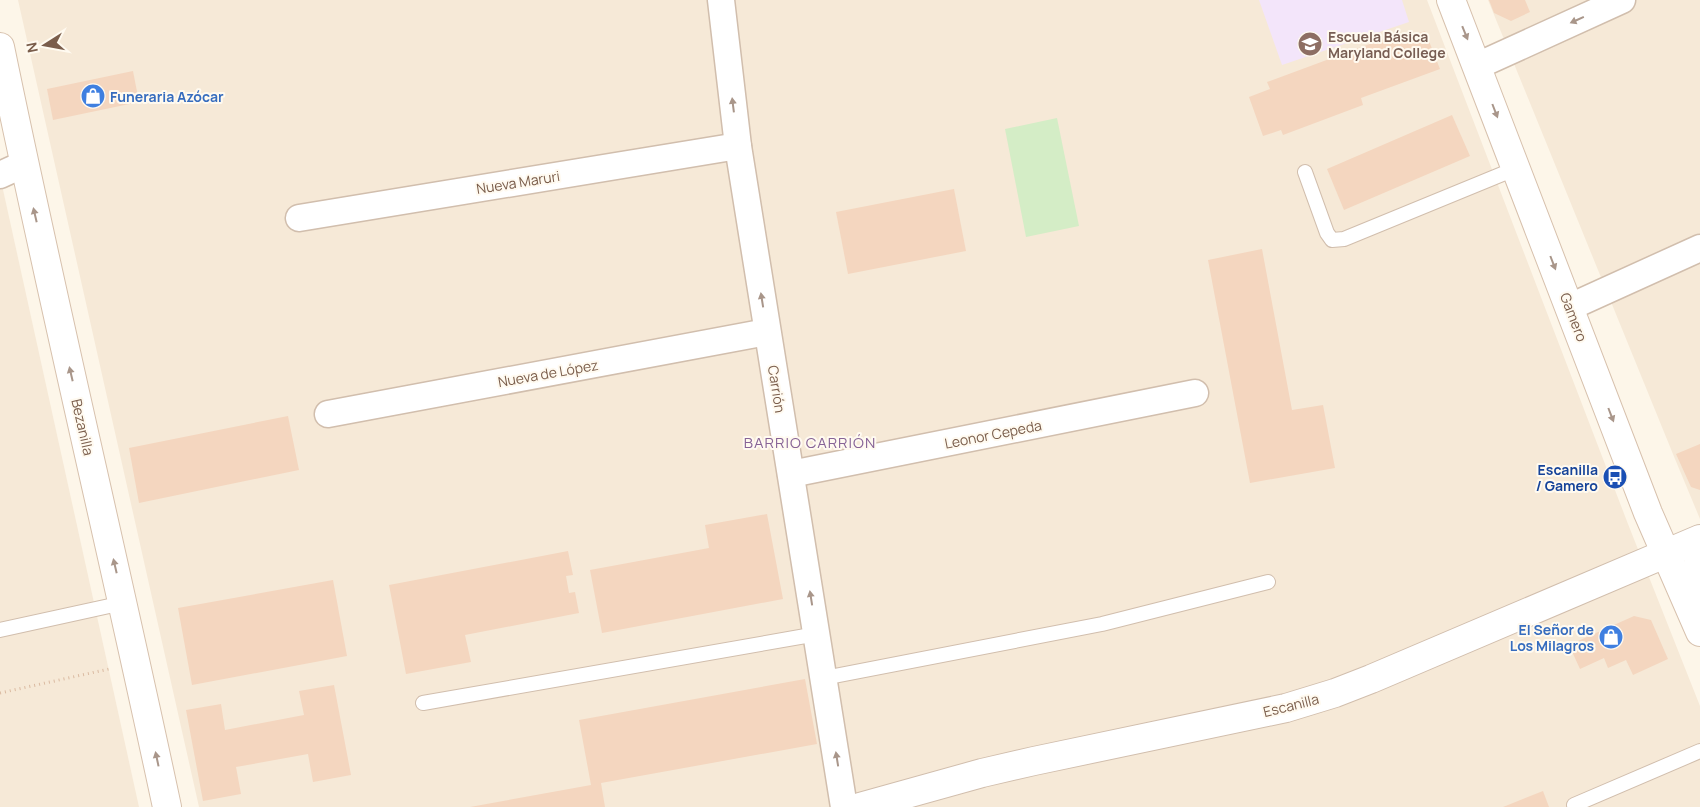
<svg xmlns="http://www.w3.org/2000/svg" width="1700" height="807" font-family="Manrope,sans-serif">
<style>
.residential{fill:#f6e9d7}
.education{fill:#f3e5fa}
.green{fill:#d4edc6}
.building{fill:#f4d6bf}
.lines{fill:none;stroke-linecap:round;stroke-linejoin:round}
.service-casing{stroke:#d1bead;stroke-width:16}
.minor-casing{stroke:#d1bead;stroke-width:29}
.tertiary-casing{stroke:#d1bead;stroke-width:30}
.secondary-casing{stroke:#d7c1ad;stroke-width:30}
.path{stroke:#dabaa1;stroke-width:3;stroke-dasharray:1 4;stroke-linecap:butt}
.service{stroke:#fff;stroke-width:14}
.minor{stroke:#fff;stroke-width:26}
.tertiary{stroke:#fff;stroke-width:28}
.secondary{stroke:#fff;stroke-width:28}
.oneway{fill:#a9968a}
.labels{text-anchor:middle;dominant-baseline:central;stroke-width:4;stroke-linejoin:round;paint-order:stroke}
.education-label{font-size:14px;font-weight:bold;fill:#785e54;stroke:#fffaf0;text-anchor:start}
.shop-label{font-size:14px;font-weight:bold;fill:#366cbe;stroke:#fffaf0;text-anchor:start}
.street-label{font-size:14px;fill:#7a5d4b;stroke:#fffaf0}
.transit-label{font-size:14px;font-weight:bold;fill:#164399;stroke:#fffaf0;text-anchor:end}
.neighbourhood-label{font-size:15px;letter-spacing:1px;fill:#876396;stroke:#fffaf0}
</style>
<rect width="100%" height="100%" fill="#fdf6e9"/>
<g class="residential">
<polygon points="18,0 1427,0 1628,524 1700,706 1700,807 199,807"/>
<polygon points="1488,0 1700,0 1700,519 1675,459"/>
<polygon points="0,176 139,807 0,807"/>
</g>
<polygon class="education" points="1259,0 1402,0 1409,22 1282,65"/>
<polygon class="green" points="1057,118 1079,226 1026,237 1005,129"/>
<g class="building">
<polygon points="1489,0 1525,0 1530,12 1511,21 1494,13"/>
<polygon points="1425,31 1440,69 1361,98 1363,105 1283,135 1281,130 1263,136 1249,97 1270,89 1267,82 1394,35 1396,41"/>
<polygon points="133,71 139,102 53,120 47,89"/>
<polygon points="1452,115 1470,156 1344,210 1327,169"/>
<polygon points="954,189 966,251 848,274 836,212"/>
<polygon points="1262,249 1292,410 1323,405 1335,468 1250,483 1208,260"/>
<polygon points="288,416 299,470 139,503 129,448"/>
<polygon points="1700,444 1700,490 1691,487 1676,454"/>
<polygon points="767,514 783,599 602,633 590,570 709,548 705,525"/>
<polygon points="568,551 573,575 566,576 569,593 575,592 579,613 465,635 471,662 406,674 389,585"/>
<polygon points="333,580 347,656 192,685 178,608"/>
<polygon points="1634,616 1651,620 1668,659 1633,675 1626,660 1608,668 1604,658 1580,669 1569,645"/>
<polygon points="805,679 817,744 601,783 605,807 470,807 591,785 579,720"/>
<polygon points="334,685 351,775 313,782 308,754 236,767 241,794 203,801 186,710 221,704 225,730 304,715 299,691"/>
<polygon points="1543,791 1549,807 1503,807"/>
</g>
<g class="lines">
<defs>
<g id="service">
<polyline points="1305,172 1327,233 1332,240 1344,239 1517,168"/>
<polyline points="0,630 123,603"/>
<polyline points="824,678 1102,624 1268,582"/>
<polyline points="423,703 817,634"/>
<polyline points="1574,805 1700,751"/>
</g>
<g id="minor">
<polyline points="721,0 738,146 844,807"/>
<polyline points="1477,66 1622,0"/>
<polyline points="0,175 24,164"/>
<polyline points="299,218 738,146"/>
<polyline points="1570,307 1700,248"/>
<polyline points="328,414 767,332"/>
<polyline points="791,474 1195,393"/>
</g>
<polyline id="tertiary" points="860,807 982,773 1034,761 1286,708 1335,693 1371,679 1700,539"/>
<g id="secondary">
<polyline points="1451,0 1648,513 1700,632"/>
<path d="M0,47c52,254 113,506 167,760"/>
<path d="M1693,610c0,-18 0,-34 7,-52"/>
</g>
</defs>
<use href="#service" class="service-casing"/>
<use href="#minor" class="minor-casing"/>
<use href="#tertiary" class="tertiary-casing"/>
<use href="#secondary" class="secondary-casing"/>
<polyline class="path" points="0,693 109,669"/>
<use href="#service" class="service"/>
<use href="#minor" class="minor"/>
<use href="#tertiary" class="tertiary"/>
<use href="#secondary" class="secondary"/>
</g>
<defs><path id="oneway-solid" d="M-6-.8H1V-3.2L6.5 0L1 3.2V.8H-6Z" transform="scale(1.25)"/></defs>
<g class="oneway">
<use href="#oneway-solid" transform="translate(1577 20) rotate(156)"/>
<use href="#oneway-solid" transform="translate(1465 33) rotate(68)"/>
<use href="#oneway-solid" transform="translate(733 105) rotate(-97)"/>
<use href="#oneway-solid" transform="translate(1495 111) rotate(69)"/>
<use href="#oneway-solid" transform="translate(35 215) rotate(-103)"/>
<use href="#oneway-solid" transform="translate(1553 263) rotate(69)"/>
<use href="#oneway-solid" transform="translate(762 300) rotate(-99)"/>
<use href="#oneway-solid" transform="translate(71 374) rotate(-103)"/>
<use href="#oneway-solid" transform="translate(1611 415) rotate(69)"/>
<use href="#oneway-solid" transform="translate(115 566) rotate(-103)"/>
<use href="#oneway-solid" transform="translate(811 598) rotate(-99)"/>
<use href="#oneway-solid" transform="translate(157 759) rotate(-102)"/>
<use href="#oneway-solid" transform="translate(837 759) rotate(-99)"/>
</g>
<defs>
<symbol id="school-disc" viewBox="-11 -11 22 22"><circle r="9.5" fill="#8d6e63" stroke="#fffaf0"/><path d="M0-5L7-2L0 1L-7-2ZM-4 1L0 2.5L4 1V4Q0 6-4 4Z" fill="#fff"/></symbol>
<symbol id="shop-disc" viewBox="-11 -11 22 22"><circle r="9.5" fill="#3f7fe0" stroke="#fffaf0"/><path d="M-5-2.5h2.3a2.7 3.5 0 0 1 5.4 0H5L5.5 6h-11ZM-1.5-2.5h3a1.5 2.3 0 0 0-3 0Z" fill="#fff"/></symbol>
<symbol id="bus-disc" viewBox="-11 -11 22 22"><circle r="9.5" fill="#1a4fb4" stroke="#fffaf0"/><path d="M-5-6H5V4H4V6H2V4H-2V6H-4V4H-5ZM-3.5-4V0h7V-4ZM-3.5 1.2v1.5H-2V1.2ZM2 1.2v1.5H3.5V1.2Z" fill="#fff"/></symbol>
</defs>
<g fill-rule="evenodd">
<use href="#school-disc" x="1296" y="30" width="28" height="28"/>
<use href="#shop-disc" x="79" y="82" width="28" height="28"/>
<use href="#bus-disc" x="1601" y="463" width="28" height="28"/>
<use href="#shop-disc" x="1597" y="623" width="28" height="28"/>
</g>
<g class="labels">
<g class="education-label">
<text x="1328" y="36">Escuela Básica<tspan x="1328" dy="16">Maryland College</tspan></text>
</g>
<g class="shop-label">
<text x="110" y="96">Funeraria Azócar</text>
<text x="1594" y="629" text-anchor="end">El Señor de<tspan x="1594" dy="16">Los Milagros</tspan></text>
</g>
<g class="street-label">
<text transform="translate(518 182) rotate(-9)">Nueva Maruri</text>
<text transform="translate(1574 317) rotate(69)">Gamero</text>
<text transform="translate(548 373) rotate(-10)">Nueva de López</text>
<text transform="translate(777 389) rotate(81)">Carrión</text>
<text transform="translate(83 427) rotate(77)">Bezanilla</text>
<text transform="translate(993 434) rotate(-11)">Leonor Cepeda</text>
<text transform="translate(1291 705) rotate(-14)">Escanilla</text>
</g>
<g class="transit-label">
<text x="1598" y="469">Escanilla<tspan x="1598" dy="16">/ Gamero</tspan></text>
</g>
<g class="neighbourhood-label">
<text x="810" y="442">BARRIO CARRIÓN</text>
</g>
</g>
<g transform="translate(45 45) rotate(259)" stroke="#fffaf0" stroke-width="4" paint-order="stroke">
<path d="M0-4L9 19L0 12L-9 19Z" fill="#7a5d4b"/>
<text y="-8" font-size="14" font-weight="bold" text-anchor="middle" fill="#7a5d4b">N</text>
</g>
</svg>
